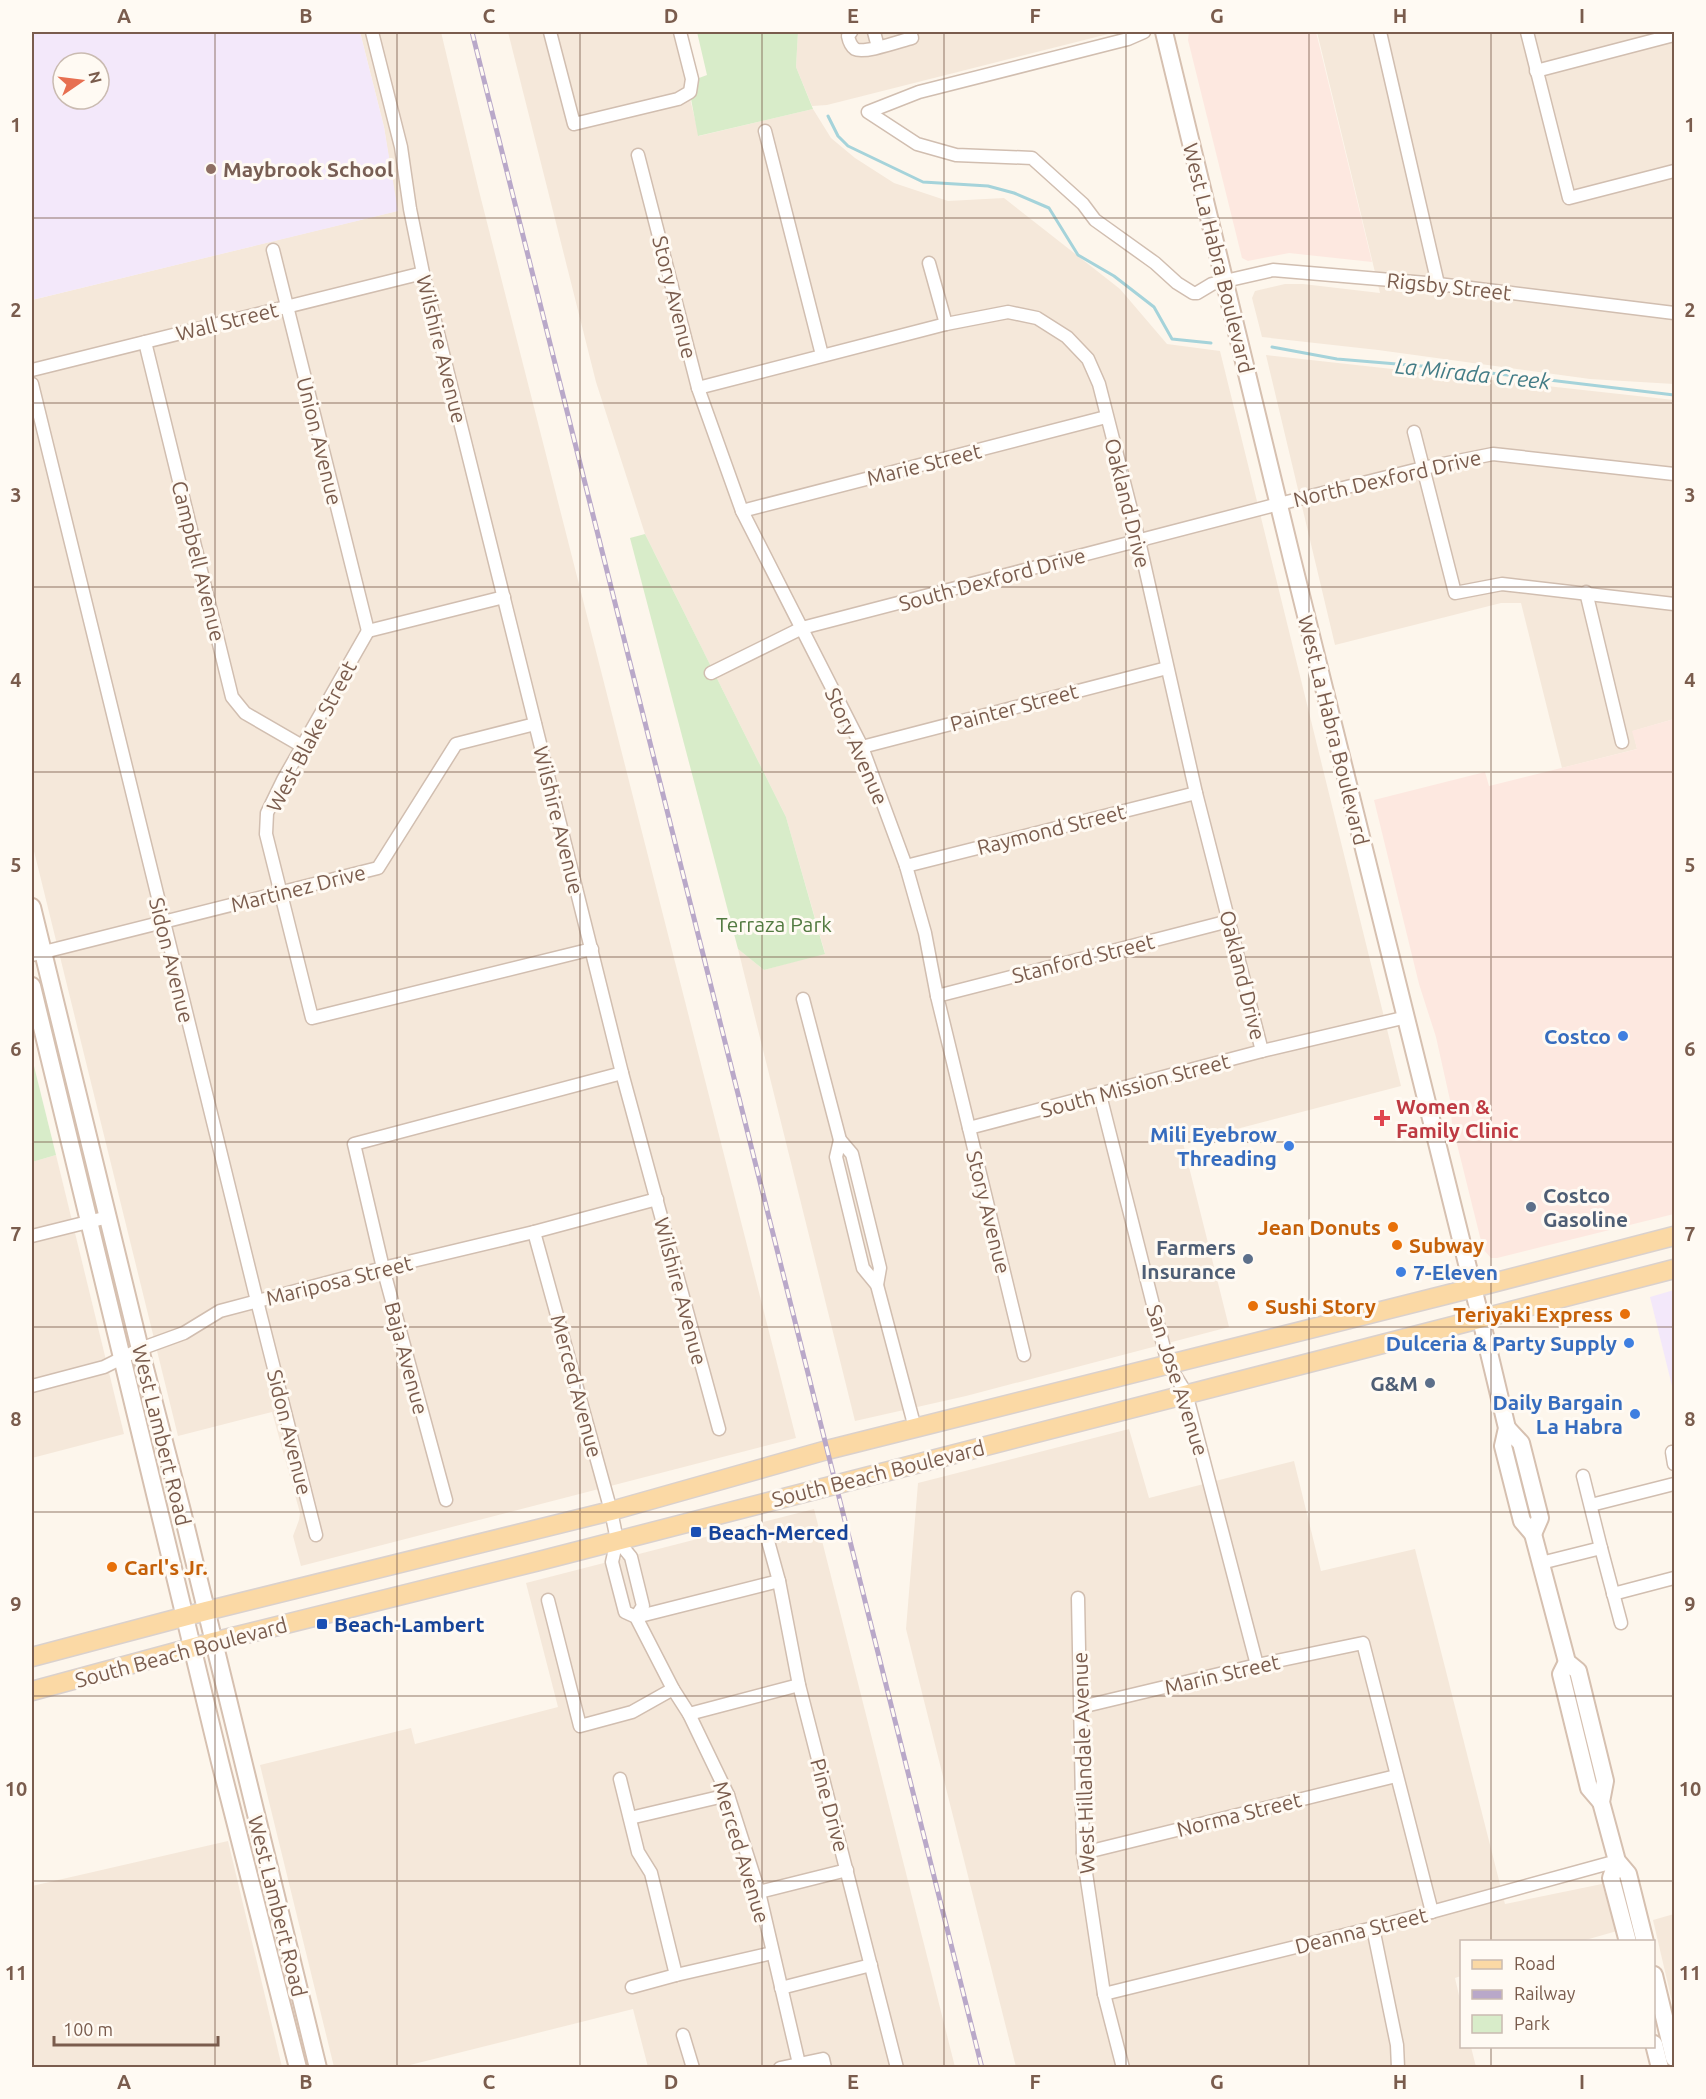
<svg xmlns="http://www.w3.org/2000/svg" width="1706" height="2099" font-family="Ubuntu,sans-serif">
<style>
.residential{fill:#f5e8da}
.commercial{fill:#fde8e0}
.education{fill:#f3e8fa;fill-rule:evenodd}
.green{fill:#d8ecc9}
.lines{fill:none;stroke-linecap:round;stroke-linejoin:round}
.stream{stroke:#a5d3da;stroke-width:3}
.minor-casing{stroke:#d1beb0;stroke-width:15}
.secondary-casing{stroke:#d6c0b0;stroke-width:20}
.primary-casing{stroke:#dad1cd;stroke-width:21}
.minor{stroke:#fff;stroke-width:12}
.secondary{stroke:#fff;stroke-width:16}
.primary{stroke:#fbd9a5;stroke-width:18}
.rail-casing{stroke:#b9a8c9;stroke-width:5}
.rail{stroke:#fffaf3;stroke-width:3;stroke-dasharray:9;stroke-linecap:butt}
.grid{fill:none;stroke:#7a5c4d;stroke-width:1.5;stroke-opacity:0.55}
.education-dot{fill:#8d6e63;stroke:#fffaf3;stroke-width:2}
.shop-dot{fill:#3f7fe0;stroke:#fffaf3;stroke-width:2}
.health-dot{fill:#e0444e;stroke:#fffaf3;stroke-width:2}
.service-dot{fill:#5c6f8a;stroke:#fffaf3;stroke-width:2}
.food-dot{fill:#e8710a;stroke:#fffaf3;stroke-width:2}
.transit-dot{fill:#1a4fb4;stroke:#fffaf3;stroke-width:2}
.labels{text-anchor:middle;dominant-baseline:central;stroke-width:6;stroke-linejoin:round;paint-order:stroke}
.education-label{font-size:21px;font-weight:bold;fill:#785e54;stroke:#fffaf3;text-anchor:start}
.street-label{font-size:21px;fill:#7a5c4d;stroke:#fffaf3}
.park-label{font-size:21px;fill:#537a41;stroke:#fffaf3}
.shop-label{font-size:21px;font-weight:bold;fill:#366cbe;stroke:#fffaf3;text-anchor:end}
.health-label{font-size:21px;font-weight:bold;fill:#be3a42;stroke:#fffaf3;text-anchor:start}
.service-label{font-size:21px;font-weight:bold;fill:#4e5e75;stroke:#fffaf3;text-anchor:end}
.food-label{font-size:21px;font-weight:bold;fill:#c56008;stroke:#fffaf3;text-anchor:start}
.transit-label{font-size:21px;font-weight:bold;fill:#164399;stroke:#fffaf3;text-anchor:start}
.water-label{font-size:22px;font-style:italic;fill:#437c86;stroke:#fffaf3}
.neatline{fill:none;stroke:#7a5c4d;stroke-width:2}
.grid-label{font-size:20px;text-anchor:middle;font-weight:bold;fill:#7a5c4d}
</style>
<rect width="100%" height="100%" fill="#fdf6ec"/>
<g class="residential">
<polygon points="360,32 441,32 479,191 796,1438 301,1566 293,1536 299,1520 300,1513 272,1412 178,1436 32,843 32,300 397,211 384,127"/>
<polygon points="508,32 674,32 699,136 813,109 831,138 855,158 894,183 948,201 1004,198 1120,289 1167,344 1220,351 1401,1086 1183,1143 1229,1327 966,1396 855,1421 738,949 764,970 825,953 786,817 645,534 596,382"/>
<polygon points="798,32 1116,32 827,105 812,106 796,67"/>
<polygon points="1317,32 1674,32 1674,384 1590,379 1378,350 1262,337 1252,298 1255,291 1285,284 1303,284 1380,293"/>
<polygon points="1266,355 1674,400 1674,719 1633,731 1637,749 1562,768 1521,603 1501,603 1335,645"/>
<polygon points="56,1155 124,1434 32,1458 32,1162"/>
<polygon points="1129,1429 1149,1498 1294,1461 1321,1571 1415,1549 1505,1904 1602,1884 1617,1931 1582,1941 1462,1942 1461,1976 1455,1978 1461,2004 1462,2046 1471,2047 1476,2067 1016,2067 906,1629 918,1483"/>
<polygon points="814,1509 955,2067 648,2067 633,2009 402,2067 334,2067 260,1765 411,1728 415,1744 558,1707 526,1583"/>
<polygon points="228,1841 282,2067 32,2067 32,1886"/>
<polygon points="1674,1914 1674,2010 1653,1920"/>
</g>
<g class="commercial">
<polygon points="1189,32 1316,32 1372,262 1289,253 1248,261 1242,258 1188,40"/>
<polygon points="1674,719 1674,1214 1497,1258 1491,1258 1483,1249 1452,1124 1450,1100 1436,1037 1419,984 1374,800 1485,772 1489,786 1637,749 1632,731"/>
</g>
<g class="education">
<path d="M32,32h328l24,95 14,84 -366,89zM63,63h36v36h-36z"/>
<polygon points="1674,1290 1674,1394 1650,1297"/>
</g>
<g class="green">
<polygon points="697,32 798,32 796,67 813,109 698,136 691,99 699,83 699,78 707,75"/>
<polygon points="645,534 786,817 825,954 764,970 738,949 630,538"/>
<polygon points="32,1058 56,1155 32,1162"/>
</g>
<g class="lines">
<g class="stream">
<polyline points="828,116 838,136 848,146 923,182 988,186 1014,193 1049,208 1078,255 1114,276 1154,307 1172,339 1211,343"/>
<polyline points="1272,347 1337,359 1457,369 1674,395"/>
</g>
<defs>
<g id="minor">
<polyline points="372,32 401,147 410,209 423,273 622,1073 719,1429"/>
<polyline points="550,32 574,124 678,99 690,92 692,79 680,32"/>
<path d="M851,32l-3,4c1,5 3,10 7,13 9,5 45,-8 57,-11l-2,-6"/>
<polyline points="874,32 878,47"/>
<polyline points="1144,32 1128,39 919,92 868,112 917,144 956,155 1032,158 1083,204 1095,220 1155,263 1177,283 1193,293 1197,293 1212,284 1273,270 1438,284 1674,313"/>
<polyline points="1380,32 1438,284"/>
<polyline points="1527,32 1569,198 1674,171"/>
<polyline points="1536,71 1674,35"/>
<polyline points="765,131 822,355"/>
<polyline points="638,155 698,388 742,511 862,747 906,866 925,933 937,996 1024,1355"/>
<polyline points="273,250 368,631"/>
<polyline points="929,263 946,324"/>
<polyline points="145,342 232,697 245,713 302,746"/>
<polyline points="32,370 423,273"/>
<polyline points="32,384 257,1301 316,1535"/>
<polyline points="698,388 946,324 1008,312 1037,318 1067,337 1088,359 1099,384 1139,541 1196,793 1262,1051"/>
<polyline points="1414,432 1455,593 1502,584 1674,604"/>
<polyline points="742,511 1106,417"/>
<polyline points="1586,592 1622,742"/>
<polyline points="368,631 283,780 267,813 266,834 312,1018 592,949"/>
<polyline points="368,631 504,597"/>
<polyline points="711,673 802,628 1279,504 1423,468 1493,454 1674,474"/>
<polyline points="862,747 1167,668"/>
<polyline points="906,866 1196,793"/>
<polyline points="32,955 378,868 456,744 535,724"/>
<polyline points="937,996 1229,921"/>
<polyline points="803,999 840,1140 852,1154 880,1268 877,1285"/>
<polyline points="1100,1095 1168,1364 1186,1393 1257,1665"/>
<polyline points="969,1128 1262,1051 1407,1017"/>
<polyline points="840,1140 836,1157 863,1268 877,1285 915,1428"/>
<polyline points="534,1232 611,1511 617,1540 612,1562 625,1612 636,1617 673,1689 689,1714 728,1795 759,1892 800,2068"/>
<polyline points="32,1236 108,1217"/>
<polyline points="32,1386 104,1367 140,1349 184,1333 220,1311 383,1268 534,1232 657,1199"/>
<polyline points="1672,1452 1674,1464"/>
<polyline points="1583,1476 1601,1548"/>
<polyline points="446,1500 383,1268 354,1144 622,1073"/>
<polyline points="1591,1505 1674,1484"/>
<polyline points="617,1540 631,1557 643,1606 636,1617"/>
<polyline points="768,1541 779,1581 799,1685 897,2068"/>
<polyline points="1541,1563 1601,1548 1621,1623"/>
<polyline points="1613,1594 1674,1578"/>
<polyline points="1078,1598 1083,1853 1104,1994 1123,2068"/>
<polyline points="548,1600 580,1726 632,1712 673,1689"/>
<polyline points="636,1617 779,1581"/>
<polyline points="1081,1707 1257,1665 1363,1643 1432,1912"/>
<polyline points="689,1714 799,1685"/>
<polyline points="620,1779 638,1852 651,1873 676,1975"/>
<polyline points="630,1818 728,1795"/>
<polyline points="1083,1853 1396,1776"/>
<polyline points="759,1892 847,1870"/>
<polyline points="1373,1928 1397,2045 1398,2068"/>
<polyline points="632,1987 676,1975 772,1953"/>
<polyline points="781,1988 871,1965"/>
<polyline points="1104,1994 1373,1928 1617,1861"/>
<polyline points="683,2035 693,2068"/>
<polyline points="780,2068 823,2059 825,2068"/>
</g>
<g id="secondary">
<polyline points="1164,32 1292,559 1485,1336 1507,1428 1503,1446 1522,1521 1533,1534 1567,1662 1578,1671 1605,1781 1601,1802 1617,1861 1628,1874 1645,1942"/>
<polyline points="32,907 140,1349 182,1511 318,2068"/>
<polyline points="32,986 220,1762 298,2068"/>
<polyline points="1507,1428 1521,1443 1540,1518 1533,1534"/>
<polyline points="1567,1662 1561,1674 1589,1788 1601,1802"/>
<polyline points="1617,1861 1611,1878 1628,1942"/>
<polyline points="1654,1975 1674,2058"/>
<polyline points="1654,2044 1660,2068"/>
</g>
<g id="primary">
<polyline points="32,1657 206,1611 611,1511 827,1450 1473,1288 1674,1236"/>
<polyline points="32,1691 213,1642 539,1561 1674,1269"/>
</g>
</defs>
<use href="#minor" class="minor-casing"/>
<use href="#secondary" class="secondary-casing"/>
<use href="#primary" class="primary-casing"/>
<use href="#minor" class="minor"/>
<use href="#secondary" class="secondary"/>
<use href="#primary" class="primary"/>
<defs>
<polyline id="rail" points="472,32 982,2068"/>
</defs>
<use href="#rail" class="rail-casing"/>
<use href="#rail" class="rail"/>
</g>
<path class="grid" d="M215,32v2036M397,32v2036M580,32v2036M762,32v2036M944,32v2036M1126,32v2036M1309,32v2036M1491,32v1910M32,218h1642M32,403h1642M32,587h1642M32,772h1642M32,957h1642M32,1142h1642M32,1327h1642M32,1512h1642M32,1696h1642M32,1881h1642M1491,2046v22"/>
<circle class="education-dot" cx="211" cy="169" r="6"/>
<g class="shop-dot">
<circle cx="1623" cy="1036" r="6"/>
<circle cx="1289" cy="1146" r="6"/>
<circle cx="1401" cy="1272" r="6"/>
<circle cx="1629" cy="1343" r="6"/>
<circle cx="1635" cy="1414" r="6"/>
</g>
<path class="health-dot" d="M1379 1109h6v6h6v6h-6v6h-6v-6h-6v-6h6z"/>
<g class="service-dot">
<circle cx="1531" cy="1207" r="6"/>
<circle cx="1248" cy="1259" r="6"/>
<circle cx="1430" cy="1383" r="6"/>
</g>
<g class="food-dot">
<circle cx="1393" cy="1227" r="6"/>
<circle cx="1397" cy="1245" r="6"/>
<circle cx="1253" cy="1306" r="6"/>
<circle cx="1625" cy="1314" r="6"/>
<circle cx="112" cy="1567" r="6"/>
</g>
<g class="transit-dot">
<rect x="690" y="1526" width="12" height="12" rx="3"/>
<rect x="316" y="1618" width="12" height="12" rx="3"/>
</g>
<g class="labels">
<g class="education-label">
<text x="223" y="169">Maybrook School</text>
</g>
<g class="street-label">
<text transform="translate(1219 258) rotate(76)">West La Habra Boulevard</text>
<text transform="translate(1449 286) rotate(6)">Rigsby Street</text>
<text transform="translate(675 297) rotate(76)">Story Avenue</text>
<text transform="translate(227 321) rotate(-14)">Wall Street</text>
<text transform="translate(442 349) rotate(76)">Wilshire Avenue</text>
<text transform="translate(320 441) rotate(76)">Union Avenue</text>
<text transform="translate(924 464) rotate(-14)">Marie Street</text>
<text transform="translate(1387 478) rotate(-13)">North Dexford Drive</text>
<text transform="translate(1128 503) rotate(76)">Oakland Drive</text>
<text transform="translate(199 561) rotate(76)">Campbell Avenue</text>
<text transform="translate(992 579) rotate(-15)">South Dexford Drive</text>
<text transform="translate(1014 707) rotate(-15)">Painter Street</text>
<text transform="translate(1334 730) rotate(76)">West La Habra Boulevard</text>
<text transform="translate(311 736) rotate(-62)">West Blake Street</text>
<text transform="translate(857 746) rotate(66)">Story Avenue</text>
<text transform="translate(559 820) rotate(76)">Wilshire Avenue</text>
<text transform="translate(1051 829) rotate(-14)">Raymond Street</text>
<text transform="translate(298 888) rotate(-14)">Martinez Drive</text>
<text transform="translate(1083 958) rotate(-14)">Stanford Street</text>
<text transform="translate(172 960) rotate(76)">Sidon Avenue</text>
<text transform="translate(1243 975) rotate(76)">Oakland Drive</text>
<text transform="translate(1135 1085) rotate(-15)">South Mission Street</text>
<text transform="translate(989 1212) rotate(76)">Story Avenue</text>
<text transform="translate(339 1280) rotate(-14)">Mariposa Street</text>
<text transform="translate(681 1291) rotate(75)">Wilshire Avenue</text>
<text transform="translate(407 1358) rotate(75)">Baja Avenue</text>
<text transform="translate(1178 1380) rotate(72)">San Jose Avenue</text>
<text transform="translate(577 1386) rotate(75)">Merced Avenue</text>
<text transform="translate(290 1432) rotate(76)">Sidon Avenue</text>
<text transform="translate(162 1435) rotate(76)">West Lambert Road</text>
<text transform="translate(878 1473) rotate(-14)">South Beach Boulevard</text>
<text transform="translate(181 1652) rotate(-15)">South Beach Boulevard</text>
<text transform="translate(1222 1674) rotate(-13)">Marin Street</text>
<text transform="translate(1083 1763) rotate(-92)">West Hillandale Avenue</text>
<text transform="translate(830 1805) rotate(75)">Pine Drive</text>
<text transform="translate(1239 1814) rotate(-14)">Norma Street</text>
<text transform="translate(742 1852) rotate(73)">Merced Avenue</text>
<text transform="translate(278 1906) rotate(76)">West Lambert Road</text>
<text transform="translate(1361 1930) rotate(-14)">Deanna Street</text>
</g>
<g class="park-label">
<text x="774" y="924">Terraza Park</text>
</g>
<g class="shop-label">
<text x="1611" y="1036">Costco</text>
<text x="1277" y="1134">Mili Eyebrow<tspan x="1277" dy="24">Threading</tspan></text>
<text x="1413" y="1272" text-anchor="start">7-Eleven</text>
<text x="1617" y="1343">Dulceria &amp; Party Supply</text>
<text x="1623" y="1402">Daily Bargain<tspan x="1623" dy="24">La Habra</tspan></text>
</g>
<g class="health-label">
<text x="1396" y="1106">Women &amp;<tspan x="1396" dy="24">Family Clinic</tspan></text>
</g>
<g class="service-label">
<text x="1543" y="1195" text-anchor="start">Costco<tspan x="1543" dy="24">Gasoline</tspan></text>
<text x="1236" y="1247">Farmers<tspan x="1236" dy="24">Insurance</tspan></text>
<text x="1418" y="1383">G&amp;M</text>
</g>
<g class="food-label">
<text x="1381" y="1227" text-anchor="end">Jean Donuts</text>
<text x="1409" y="1245">Subway</text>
<text x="1265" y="1306">Sushi Story</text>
<text x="1613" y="1314" text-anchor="end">Teriyaki Express</text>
<text x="124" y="1567">Carl's Jr.</text>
</g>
<g class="transit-label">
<text x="708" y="1532">Beach-Merced</text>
<text x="334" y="1624">Beach-Lambert</text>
</g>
<g class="water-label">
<text transform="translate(1473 373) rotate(6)">La Mirada Creek</text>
</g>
</g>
<rect width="1706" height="2099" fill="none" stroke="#fffaf3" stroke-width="66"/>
<rect x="1460" y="1940" width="195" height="108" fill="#fffaf3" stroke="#cabbb1" stroke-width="1.5"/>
<rect x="1472" y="1960" width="30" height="9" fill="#fbd9a5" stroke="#cabbb1" stroke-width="1.5"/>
<text x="1514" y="1970" font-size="18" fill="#7a5c4d">Road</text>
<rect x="1472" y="1990" width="30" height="9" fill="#b9a8c9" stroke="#cabbb1" stroke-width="1.5"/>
<text x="1514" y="2000" font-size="18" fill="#7a5c4d">Railway</text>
<rect x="1472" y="2015" width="30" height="18" fill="#d8ecc9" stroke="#cabbb1" stroke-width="1.5"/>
<text x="1514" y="2030" font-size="18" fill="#7a5c4d">Park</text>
<g transform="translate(81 81) rotate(76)"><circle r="28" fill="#fffaf3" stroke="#cabbb1" stroke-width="1.5"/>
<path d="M0-4.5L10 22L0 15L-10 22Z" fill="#e76f51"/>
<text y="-9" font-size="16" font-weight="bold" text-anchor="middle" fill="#7a5c4d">N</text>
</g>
<path d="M54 2036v9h164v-9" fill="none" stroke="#7a5c4d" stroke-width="3"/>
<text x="63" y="2036" font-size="18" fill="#7a5c4d" stroke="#fffaf3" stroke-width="4.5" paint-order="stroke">100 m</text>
<rect x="33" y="33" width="1640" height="2033" class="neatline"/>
<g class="grid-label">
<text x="124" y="23">A</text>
<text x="306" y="23">B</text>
<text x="489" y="23">C</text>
<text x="671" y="23">D</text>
<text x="853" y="23">E</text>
<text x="1035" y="23">F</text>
<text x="1217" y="23">G</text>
<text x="1400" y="23">H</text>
<text x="1582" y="23">I</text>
<text x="16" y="132">1</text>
<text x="1690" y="132">1</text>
<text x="16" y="317">2</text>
<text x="1690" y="317">2</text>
<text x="16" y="502">3</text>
<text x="1690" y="502">3</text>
<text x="16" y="687">4</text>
<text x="1690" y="687">4</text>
<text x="16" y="872">5</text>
<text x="1690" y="872">5</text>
<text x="16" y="1056">6</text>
<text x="1690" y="1056">6</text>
<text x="16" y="1241">7</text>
<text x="1690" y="1241">7</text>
<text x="16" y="1426">8</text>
<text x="1690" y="1426">8</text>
<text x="16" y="1611">9</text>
<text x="1690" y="1611">9</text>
<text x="16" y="1796">10</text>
<text x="1690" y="1796">10</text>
<text x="16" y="1980">11</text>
<text x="1690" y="1980">11</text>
<text x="124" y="2089">A</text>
<text x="306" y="2089">B</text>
<text x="489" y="2089">C</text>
<text x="671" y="2089">D</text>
<text x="853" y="2089">E</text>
<text x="1035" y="2089">F</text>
<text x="1217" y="2089">G</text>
<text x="1400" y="2089">H</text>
<text x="1582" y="2089">I</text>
</g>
</svg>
